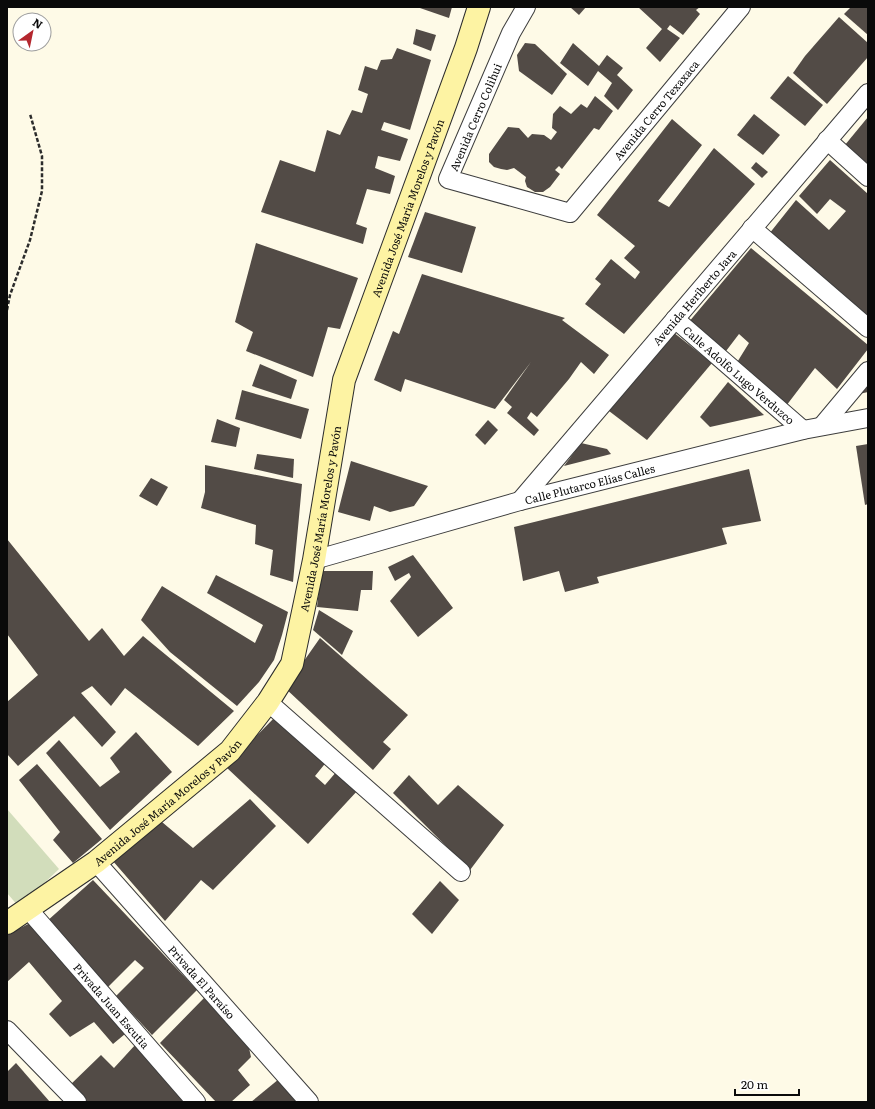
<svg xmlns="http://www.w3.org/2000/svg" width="875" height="1109" font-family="Literata,serif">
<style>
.cemetery{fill:#d2ddbb}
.building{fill:#524b46}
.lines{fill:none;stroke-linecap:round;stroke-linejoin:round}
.street-casing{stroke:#3d3d3d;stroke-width:20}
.secondary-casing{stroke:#2c2c2c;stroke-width:24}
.path{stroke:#2c2c2c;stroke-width:2.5;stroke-dasharray:4 2;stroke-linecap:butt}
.street{stroke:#fff;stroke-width:18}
.secondary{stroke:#fdf3a3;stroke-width:22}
.labels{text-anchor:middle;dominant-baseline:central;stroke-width:4;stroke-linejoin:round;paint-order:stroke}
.street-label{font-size:11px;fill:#0a0a0a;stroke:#fff}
</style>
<rect width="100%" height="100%" fill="#fefae7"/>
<polygon class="cemetery" points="7,809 59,869 19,907 7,893"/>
<g class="building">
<polygon points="417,7 452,7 449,18"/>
<polygon points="570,7 586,7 579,15"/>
<polygon points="638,7 700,7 696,10 700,14 683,35 670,25 667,29 680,38 660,62 646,48 662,29"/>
<polygon points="851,7 868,7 868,35 844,14"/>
<polygon points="839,17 868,43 868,57 827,104 793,73 805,56"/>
<polygon points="416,29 436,35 431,51 413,44"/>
<polygon points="525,43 535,44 567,74 552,95 519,71 517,55"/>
<polygon points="573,43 599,66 607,55 623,68 617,75 633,90 618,110 604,96 612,83 598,71 588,86 560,63"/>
<polygon points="397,48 431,60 410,130 384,122 381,130 408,139 400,161 378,156 375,168 395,176 390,194 367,189 356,224 367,228 363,244 261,212 280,160 315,172 327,130 340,135 352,110 362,113 368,94 358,90 365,66 377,70 381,60 392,59"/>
<polygon points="788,76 823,105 805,126 770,98"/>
<polygon points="595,96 613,111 599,130 594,128 562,169 559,166 555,170 560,174 550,187 543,192 535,192 527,187 525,181 526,177 514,168 507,170 501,169 494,167 489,162 489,154 508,127 519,128 528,138 532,134 544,135 551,140 557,132 552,128 553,114 560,106 571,114 581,104 587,108"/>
<polygon points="754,114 780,135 763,155 737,135"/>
<polygon points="868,117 868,174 840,151"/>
<polygon points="672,119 702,145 658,201 669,207 714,148 755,184 624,334 585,304 601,284 595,279 611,259 635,279 640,272 624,258 635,246 597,215"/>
<polygon points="830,160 868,194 868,322 769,234 796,200 829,230 846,211 830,199 817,214 799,196"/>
<polygon points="756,162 768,172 762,178 751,168"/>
<polygon points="425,212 476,227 462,273 408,257"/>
<polygon points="256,243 358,278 340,329 328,327 313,377 246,351 253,332 235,322"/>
<polygon points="751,248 868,345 868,349 837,389 815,368 786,406 736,364 749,343 739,334 723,355 688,323"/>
<polygon points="422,274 565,318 562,320 609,355 594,374 581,362 569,379 537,417 531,412 527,418 539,430 534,436 507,413 512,407 504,400 531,362 495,409 405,379 401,392 374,380 393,331 399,334"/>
<polygon points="673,332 712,363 647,440 609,411"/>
<polygon points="260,364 297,380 291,399 252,386"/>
<polygon points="868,374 868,392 850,396"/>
<polygon points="728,382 764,415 710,427 700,417"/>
<polygon points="242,390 309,409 301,439 235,419"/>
<polygon points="217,419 240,428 236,447 211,442"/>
<polygon points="488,420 498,430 485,445 475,435"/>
<polygon points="581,443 607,449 611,454 564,466"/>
<polygon points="868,444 868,504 865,505 856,446"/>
<polygon points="257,454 294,459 293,478 254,469"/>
<polygon points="351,461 428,486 414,506 390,512 374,506 370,521 338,512"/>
<polygon points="205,465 302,484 293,582 270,575 273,550 255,544 256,525 201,508 205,492"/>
<polygon points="749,469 761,521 722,528 727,544 597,577 599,583 565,592 559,571 523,581 514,527"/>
<polygon points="151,478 168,487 157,506 139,496"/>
<polygon points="7,539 89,641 102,628 124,656 143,636 234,711 198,746 125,688 111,706 92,686 81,693 116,732 102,747 74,716 18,766 7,754 7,702 38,675 7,634"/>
<polygon points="413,555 453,608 418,637 390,601 411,577 409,573 395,581 388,567"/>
<polygon points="321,571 373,571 372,590 361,590 358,611 317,607"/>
<polygon points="216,575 288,612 282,635 274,660 259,682 237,706 170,652 141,620 162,586 255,643 263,625 207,593"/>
<polygon points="319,610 353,631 342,655 313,630"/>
<polygon points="320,638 408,715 383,742 391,749 373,770 285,688"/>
<polygon points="276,716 328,760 315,776 325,785 337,771 359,789 308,844 226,767"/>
<polygon points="136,732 172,772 110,830 46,753 59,740 100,787 120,772 110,758"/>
<polygon points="37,764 102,839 73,863 53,840 60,832 19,780"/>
<polygon points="409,775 438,805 458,785 504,825 470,870 393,793"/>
<polygon points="250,799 276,826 213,890 201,880 165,921 112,860 156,817 193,848"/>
<polygon points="93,880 197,990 152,1035 116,996 144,968 135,960 107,988 46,922"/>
<polygon points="440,881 459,900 432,934 412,914"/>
<polygon points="32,922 125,1034 113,1044 94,1022 70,1037 49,1014 62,1001 29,962 7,982 7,935"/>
<polygon points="204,998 249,1048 251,1057 238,1070 250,1085 231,1102 216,1102 160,1043"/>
<polygon points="136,1044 192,1102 83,1102 68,1087 101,1055 114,1068"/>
<polygon points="16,1063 50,1102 7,1102 7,1072"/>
<polygon points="279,1079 300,1102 251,1102"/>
</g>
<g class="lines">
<defs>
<g id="street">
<path id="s1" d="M526,7l-15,26 -63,146 122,34 171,-206"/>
<polyline points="827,140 868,177"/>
<polyline points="752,228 868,328"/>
<path id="s2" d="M675,319l128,111"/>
<polyline points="822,426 868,371"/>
<path id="s3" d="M520,501l348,-408"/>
<path id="s4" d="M314,560l206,-59 283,-71 65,-12"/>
<polyline points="268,702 461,872"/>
<path id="s5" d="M96,862l213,240"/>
<path id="s6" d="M28,909l168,193"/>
<polyline points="7,1030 77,1102"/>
</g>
<g id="secondary">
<path id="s7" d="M7,923l89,-61 134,-111 38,-49 24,-38 22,-104 30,-180 122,-332 13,-41"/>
</g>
</defs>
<use href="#street" class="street-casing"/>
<use href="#secondary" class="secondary-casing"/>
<polyline class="path" points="7,310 10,295 30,240 42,191 42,156 30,114"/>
<use href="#street" class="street"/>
<use href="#secondary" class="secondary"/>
</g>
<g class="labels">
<g class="street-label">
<text stroke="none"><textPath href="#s1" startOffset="450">Avenida Cerro Texaxaca</textPath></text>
<text transform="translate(475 117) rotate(-67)">Avenida Cerro Colihui</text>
<text stroke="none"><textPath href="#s7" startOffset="861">Avenida José María Morelos y Pavón</textPath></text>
<text stroke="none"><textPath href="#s3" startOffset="268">Avenida Heriberto Jara</textPath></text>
<text stroke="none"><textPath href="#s2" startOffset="85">Calle Adolfo Lugo Verduzco</textPath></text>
<text stroke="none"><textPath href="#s4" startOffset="286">Calle Plutarco Elías Calles</textPath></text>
<text stroke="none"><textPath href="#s7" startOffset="537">Avenida José María Morelos y Pavón</textPath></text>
<text stroke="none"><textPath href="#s7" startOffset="201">Avenida José María Morelos y Pavón</textPath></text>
<text stroke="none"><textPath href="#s5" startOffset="160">Privada El Paraíso</textPath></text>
<text stroke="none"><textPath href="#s6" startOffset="128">Privada Juan Escutia</textPath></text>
</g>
</g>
<rect width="875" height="1109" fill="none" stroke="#0a0a0a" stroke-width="16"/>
<g transform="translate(32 32) rotate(33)"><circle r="19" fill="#ffffff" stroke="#9d9d9d"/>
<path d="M0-3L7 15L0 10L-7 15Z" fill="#b4272e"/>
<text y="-6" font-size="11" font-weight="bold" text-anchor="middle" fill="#0a0a0a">N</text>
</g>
<path d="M735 1089v6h64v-6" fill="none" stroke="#0a0a0a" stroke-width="2"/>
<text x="741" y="1089" font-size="12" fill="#0a0a0a" stroke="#ffffff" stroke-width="3" paint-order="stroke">20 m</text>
</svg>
